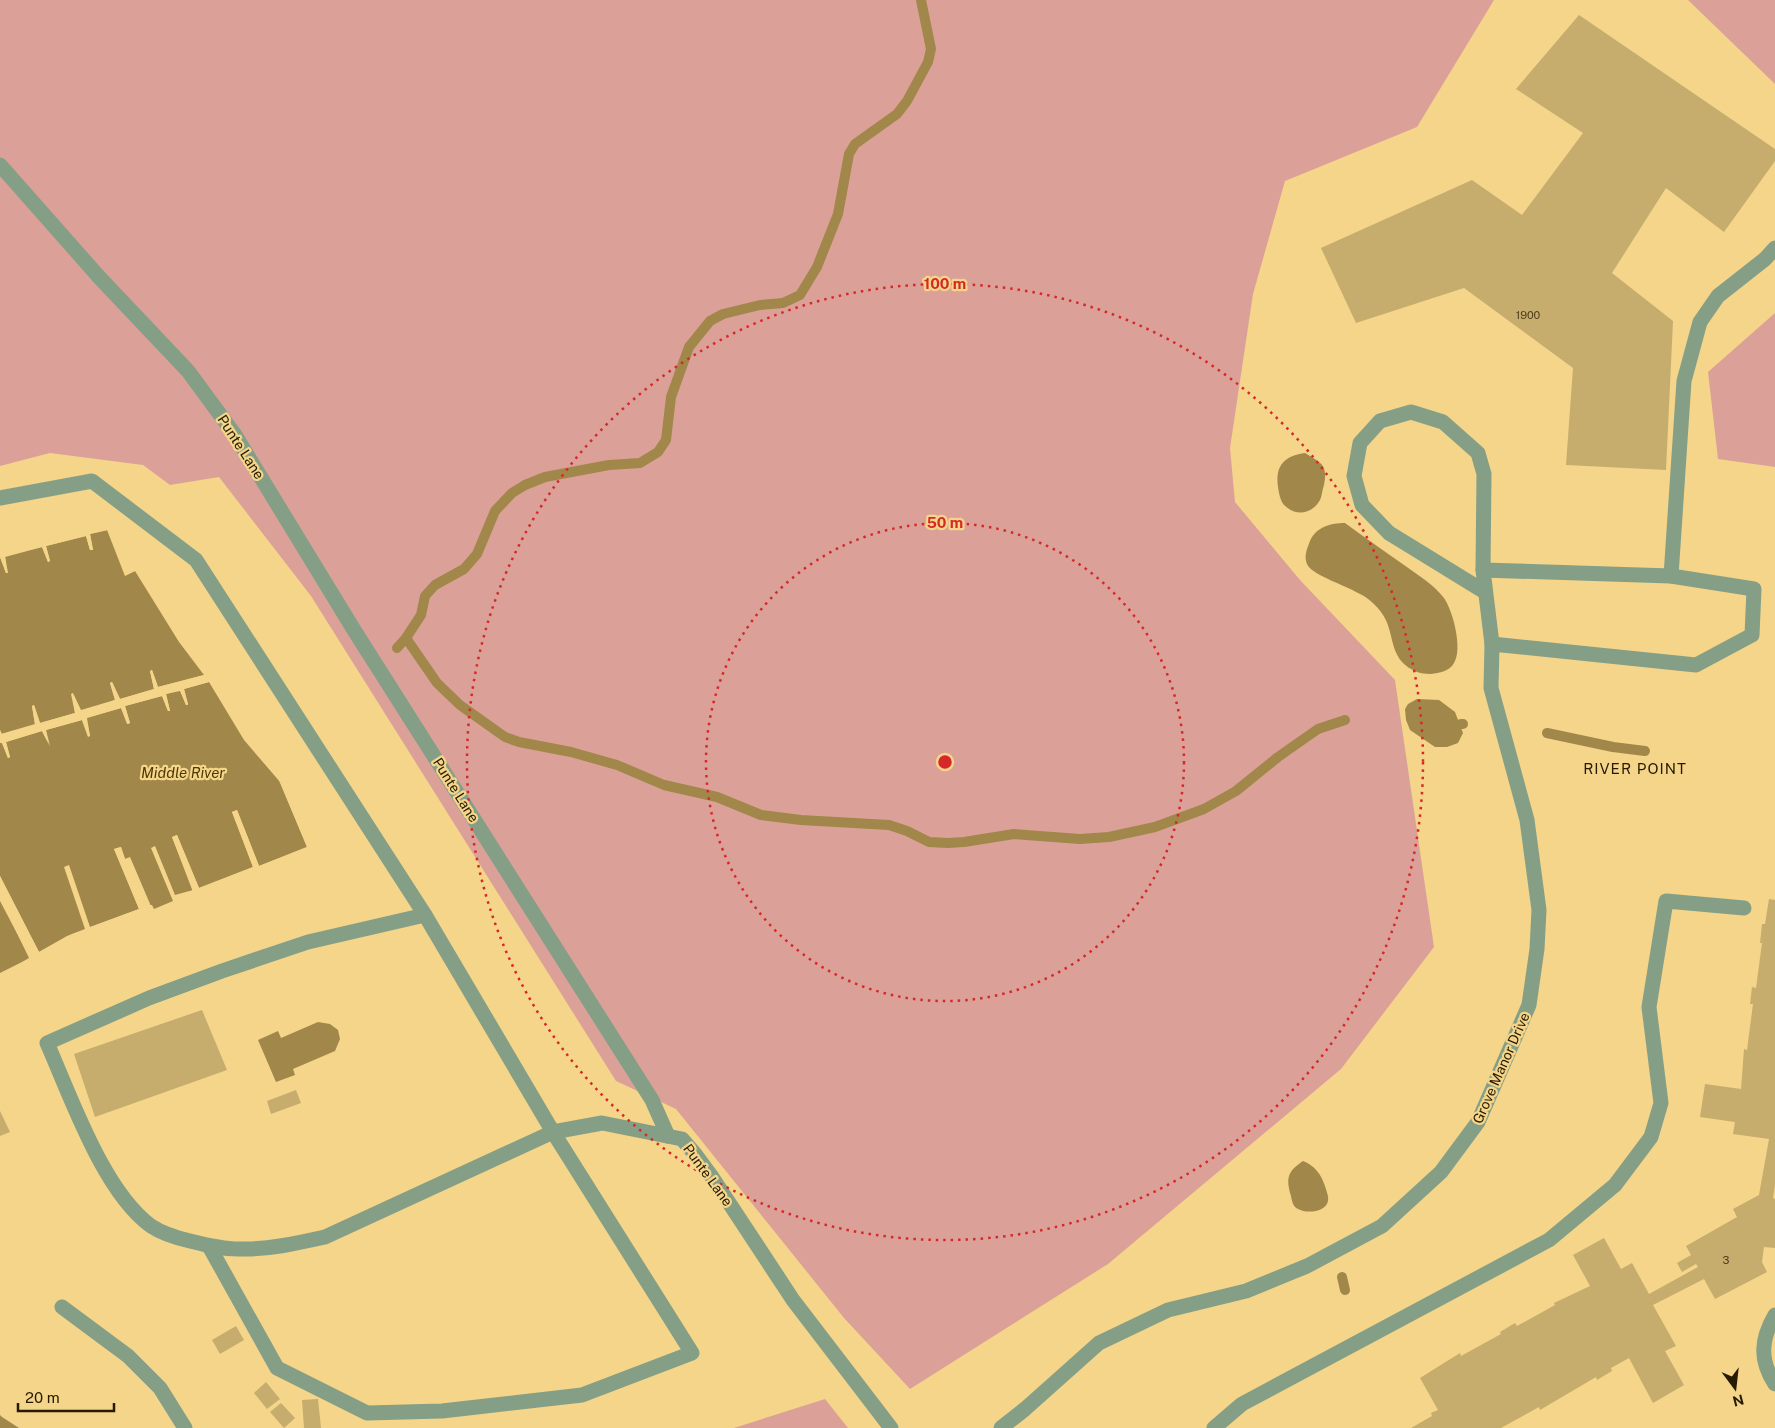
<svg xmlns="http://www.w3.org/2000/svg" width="1775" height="1428" font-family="'Public Sans',sans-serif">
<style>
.green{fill:#dba199}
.water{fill:#a18749}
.pier{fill:#f4d58a}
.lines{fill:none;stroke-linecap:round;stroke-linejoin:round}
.stream{stroke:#a18749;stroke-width:10}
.building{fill:#c6ac6d}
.minor{stroke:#859f87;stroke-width:15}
.ring{fill:none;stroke:#d62828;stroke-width:2.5;stroke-dasharray:2.5 5}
.labels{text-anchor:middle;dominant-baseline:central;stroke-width:4.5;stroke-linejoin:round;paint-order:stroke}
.number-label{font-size:11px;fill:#4e3e1b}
.street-label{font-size:14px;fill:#261a00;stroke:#f4d58a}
.neighbourhood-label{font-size:15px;letter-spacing:1px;fill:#261a00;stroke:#f4d58a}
.water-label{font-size:15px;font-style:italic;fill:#4c3904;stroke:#f4d58a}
.centre{fill:#d62828;stroke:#f4d58a;stroke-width:2.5}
.ring-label{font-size:15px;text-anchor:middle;font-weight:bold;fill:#d62828;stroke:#f4d58a;stroke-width:4.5;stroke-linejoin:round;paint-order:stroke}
</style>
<rect width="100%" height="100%" fill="#f4d58a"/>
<g class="green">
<polygon points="0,0 1494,0 1417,127 1285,181 1253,294 1230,448 1235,502 1300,580 1395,680 1434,947 1341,1069 1108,1264 910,1389 844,1318 676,1109 616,1081 311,596 219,477 170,485 143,465 50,453 0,466"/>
<polygon points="1688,0 1775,0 1775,84"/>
<polygon points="1775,313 1775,467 1718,459 1708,372"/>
<polygon points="825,1399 848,1428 734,1428"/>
</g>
<g class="water">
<path d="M1305,453c16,10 23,11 19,32 -2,5 -2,11 -4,15 -8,14 -24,17 -36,5 -4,-5 -5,-12 -6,-18 -3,-21 6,-31 27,-34z"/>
<path d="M1345,523c19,14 39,28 59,42 14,10 29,19 40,33 9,13 19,51 10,65 -4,8 -15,10 -23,11 -6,0 -13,-1 -18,-4 -26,-13 -17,-39 -32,-58 -5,-7 -15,-16 -23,-19 -11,-7 -43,-17 -50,-27 -5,-9 -1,-17 2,-25 6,-14 21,-18 35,-18z"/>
<polygon points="108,530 125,575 135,571 179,642 204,675 158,687 152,670 150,671 154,689 120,699 112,682 110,683 115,700 81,711 72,694 75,713 40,723 34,705 32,706 35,724 1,734 0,730 0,557 6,573 7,573 5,557 42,547 48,562 50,561 46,546 86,536 90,550 93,550 90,534"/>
<polygon points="209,682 244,740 280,782 307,847 259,866 237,810 232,812 253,867 199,888 177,835 172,837 193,890 175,895 155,846 151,848 173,901 154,909 152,905 150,905 130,858 125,859 121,847 114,849 139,909 90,927 69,865 64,867 85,929 72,934 39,952 0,876 0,743 2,743 8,758 10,757 6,742 42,731 48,743 46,730 82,720 88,736 90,736 86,718 121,708 127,724 130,723 125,706 162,696 168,711 170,711 166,694 180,690 186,705 188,704 184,689"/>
<polygon points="1417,699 1439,700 1455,712 1463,733 1458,743 1447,747 1435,747 1410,730 1406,720 1405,709 1408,704"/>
<polygon points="0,901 30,958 0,973"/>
<polygon points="318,1022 330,1024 338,1030 340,1039 335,1051 293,1069 295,1075 276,1082 258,1040 278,1031 281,1038"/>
<path d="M1303,1161c11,4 18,13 22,25 1,4 4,10 3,15 -2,11 -21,13 -30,8 -5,-2 -6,-8 -7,-13 -5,-18 -4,-24 12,-35z"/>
<polygon points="0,1415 2,1417 19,1428 0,1428"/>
</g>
<g class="pier">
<polygon points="108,527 126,572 133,569 135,571 125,576 107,530 90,534 93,550 90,550 86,536 46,546 50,561 48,562 42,547 5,556 8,573 6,573 0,557 0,555 3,555 45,543 88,534 89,532"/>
<polygon points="152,670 158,687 204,675 206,677 157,689 120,701 117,700 116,703 81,713 77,708 78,713 76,715 40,725 37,722 36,727 0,736 0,730 2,734 35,725 32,706 34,705 40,723 75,713 71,694 73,693 81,710 115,700 110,683 112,682 120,699 154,689 150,671"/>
<polygon points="208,680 209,682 184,689 188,705 186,705 180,691 166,694 170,711 168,711 162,696 125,706 130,723 128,724 121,708 87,718 90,736 88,737 82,720 46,730 50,746 42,731 6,742 10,757 8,758 2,743 0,743 0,741 4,741"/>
<polygon points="278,778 284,787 309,848 258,868 235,813 255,868 198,890 175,838 195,889 193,892 172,837 177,835 199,888 253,867 232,812 237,810 259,866 307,847"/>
<polygon points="121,847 125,859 130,857 153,911 148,906 128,861 123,861 119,850 117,850 141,910 89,929 88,928 139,909 114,849"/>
<polygon points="0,876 39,952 67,936 87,929 87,930 40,955 38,954 0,881"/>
<polygon points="0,898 2,900 32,958 31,961 0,976 29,958"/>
</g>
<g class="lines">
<g class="stream">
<polyline points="406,638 437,683 460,705 505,737 519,742 571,752 617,765 664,785 717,797 761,815 801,820 889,825 907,831 929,842 948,843 964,842 1014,834 1080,839 1109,837 1155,827 1204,809 1236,791 1278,757 1318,729 1345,720"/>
<polyline points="397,648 406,638 421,615 425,596 435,585 464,569 477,554 495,511 512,493 525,485 545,477 609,465 640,463 658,452 666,440 671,397 689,347 710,321 723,314 760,305 783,303 800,295 817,267 838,214 849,154 855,144 897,114 907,101 928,62 931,49 921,0"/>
<polyline points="1461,724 1463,724"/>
<polyline points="1547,733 1613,747 1645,751"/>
<polyline points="1342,1277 1345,1290"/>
</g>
</g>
<g class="building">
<polygon points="1579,15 1775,149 1775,161 1724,232 1666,188 1612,273 1673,321 1666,470 1566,465 1573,368 1464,288 1356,323 1321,248 1472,180 1522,215 1583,133 1516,89"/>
<polygon points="1769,899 1775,900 1775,1185 1773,1198 1775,1199 1775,1248 1764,1247 1762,1262 1767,1272 1715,1299 1704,1279 1653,1305 1676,1346 1665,1351 1684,1385 1653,1403 1629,1358 1611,1368 1612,1371 1597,1380 1596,1377 1540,1410 1539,1407 1501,1428 1411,1428 1432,1416 1431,1413 1438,1410 1420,1378 1460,1353 1461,1356 1501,1334 1500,1332 1515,1323 1517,1326 1555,1305 1554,1303 1590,1286 1573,1255 1604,1238 1621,1269 1632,1263 1649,1294 1698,1267 1696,1264 1682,1272 1677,1263 1691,1255 1686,1246 1737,1217 1733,1209 1759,1195 1769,1139 1733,1134 1735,1122 1700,1117 1705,1084 1741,1089 1744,1049 1747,1050 1753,1004 1750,1004 1752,987 1756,988 1762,943 1760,943 1762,924 1765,924"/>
<polygon points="202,1010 227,1070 95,1117 74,1054"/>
<polygon points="296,1090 301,1103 271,1114 267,1101"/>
<polygon points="0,1111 10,1132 0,1136"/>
<polygon points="236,1326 244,1340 220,1354 212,1340"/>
<polygon points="266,1382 280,1399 267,1409 254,1393"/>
<polygon points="318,1399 321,1428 304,1428 302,1400"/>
<polygon points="281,1403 295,1418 284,1428 270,1412"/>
</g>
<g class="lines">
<g class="minor">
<polyline points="0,165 99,277 188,371 235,435 354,630 652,1100 668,1136"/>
<polyline points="0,498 92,481 196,560 425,915 553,1132 692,1353 582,1395 442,1411 367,1413 277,1368 209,1246"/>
<polyline points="1483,570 1671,576 1754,589 1752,635 1696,665 1492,644"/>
<polyline points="1671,576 1684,381 1700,322 1718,296 1765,259 1775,248"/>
<path d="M425,915l-117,27 -86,29 -73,27 -102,45c24,54 56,148 104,183 12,8 26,12 39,15 16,4 32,8 49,8 28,1 59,-6 86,-12l228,-105 49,-9 80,16 13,15 17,23 81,123 98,128"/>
<polyline points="62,1307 128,1356 160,1388 185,1428"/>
<path d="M1775,1315c-14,24 -16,45 0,69"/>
<polyline points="1001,1428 1025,1409 1099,1343 1168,1310 1246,1291 1307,1266 1382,1226 1441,1172 1478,1122 1529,1005 1537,949 1539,910 1527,820 1491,688 1492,644 1483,570 1484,474 1478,453 1443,422 1411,412 1380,421 1360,443 1354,476 1362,505 1389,533 1485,592"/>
<polyline points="1214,1428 1242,1404 1549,1240 1615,1185 1651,1137 1661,1103 1649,1007 1666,901 1744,908"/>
</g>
</g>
<g class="ring">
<circle cx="945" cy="762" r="239"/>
<circle cx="945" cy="762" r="478"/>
</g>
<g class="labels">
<g class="number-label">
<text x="1528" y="315">1900</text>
<text x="1726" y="1260">3</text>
</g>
<g class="street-label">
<text transform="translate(241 447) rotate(57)">Punte Lane</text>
<text transform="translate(456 790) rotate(58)">Punte Lane</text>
<text transform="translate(1501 1068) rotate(-66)">Grove Manor Drive</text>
<text transform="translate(708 1175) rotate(54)">Punte Lane</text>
</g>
<g class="neighbourhood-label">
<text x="1635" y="768">RIVER POINT</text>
</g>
<g class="water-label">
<text x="183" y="772">Middle River</text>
</g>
</g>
<circle cx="945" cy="762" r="8" class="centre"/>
<g class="ring-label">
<text x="945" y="289">100 m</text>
<text x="945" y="528">50 m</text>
</g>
<g transform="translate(1735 1388) rotate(165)" stroke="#f4d58a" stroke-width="4" paint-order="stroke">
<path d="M0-4L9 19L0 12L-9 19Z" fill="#261a00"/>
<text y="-8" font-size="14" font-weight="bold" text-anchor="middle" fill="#261a00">N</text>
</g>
<path d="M18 1403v8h96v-8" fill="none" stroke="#261a00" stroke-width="2.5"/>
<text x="25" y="1403" font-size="15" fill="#261a00" stroke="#f4d58a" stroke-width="4" paint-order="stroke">20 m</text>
</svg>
